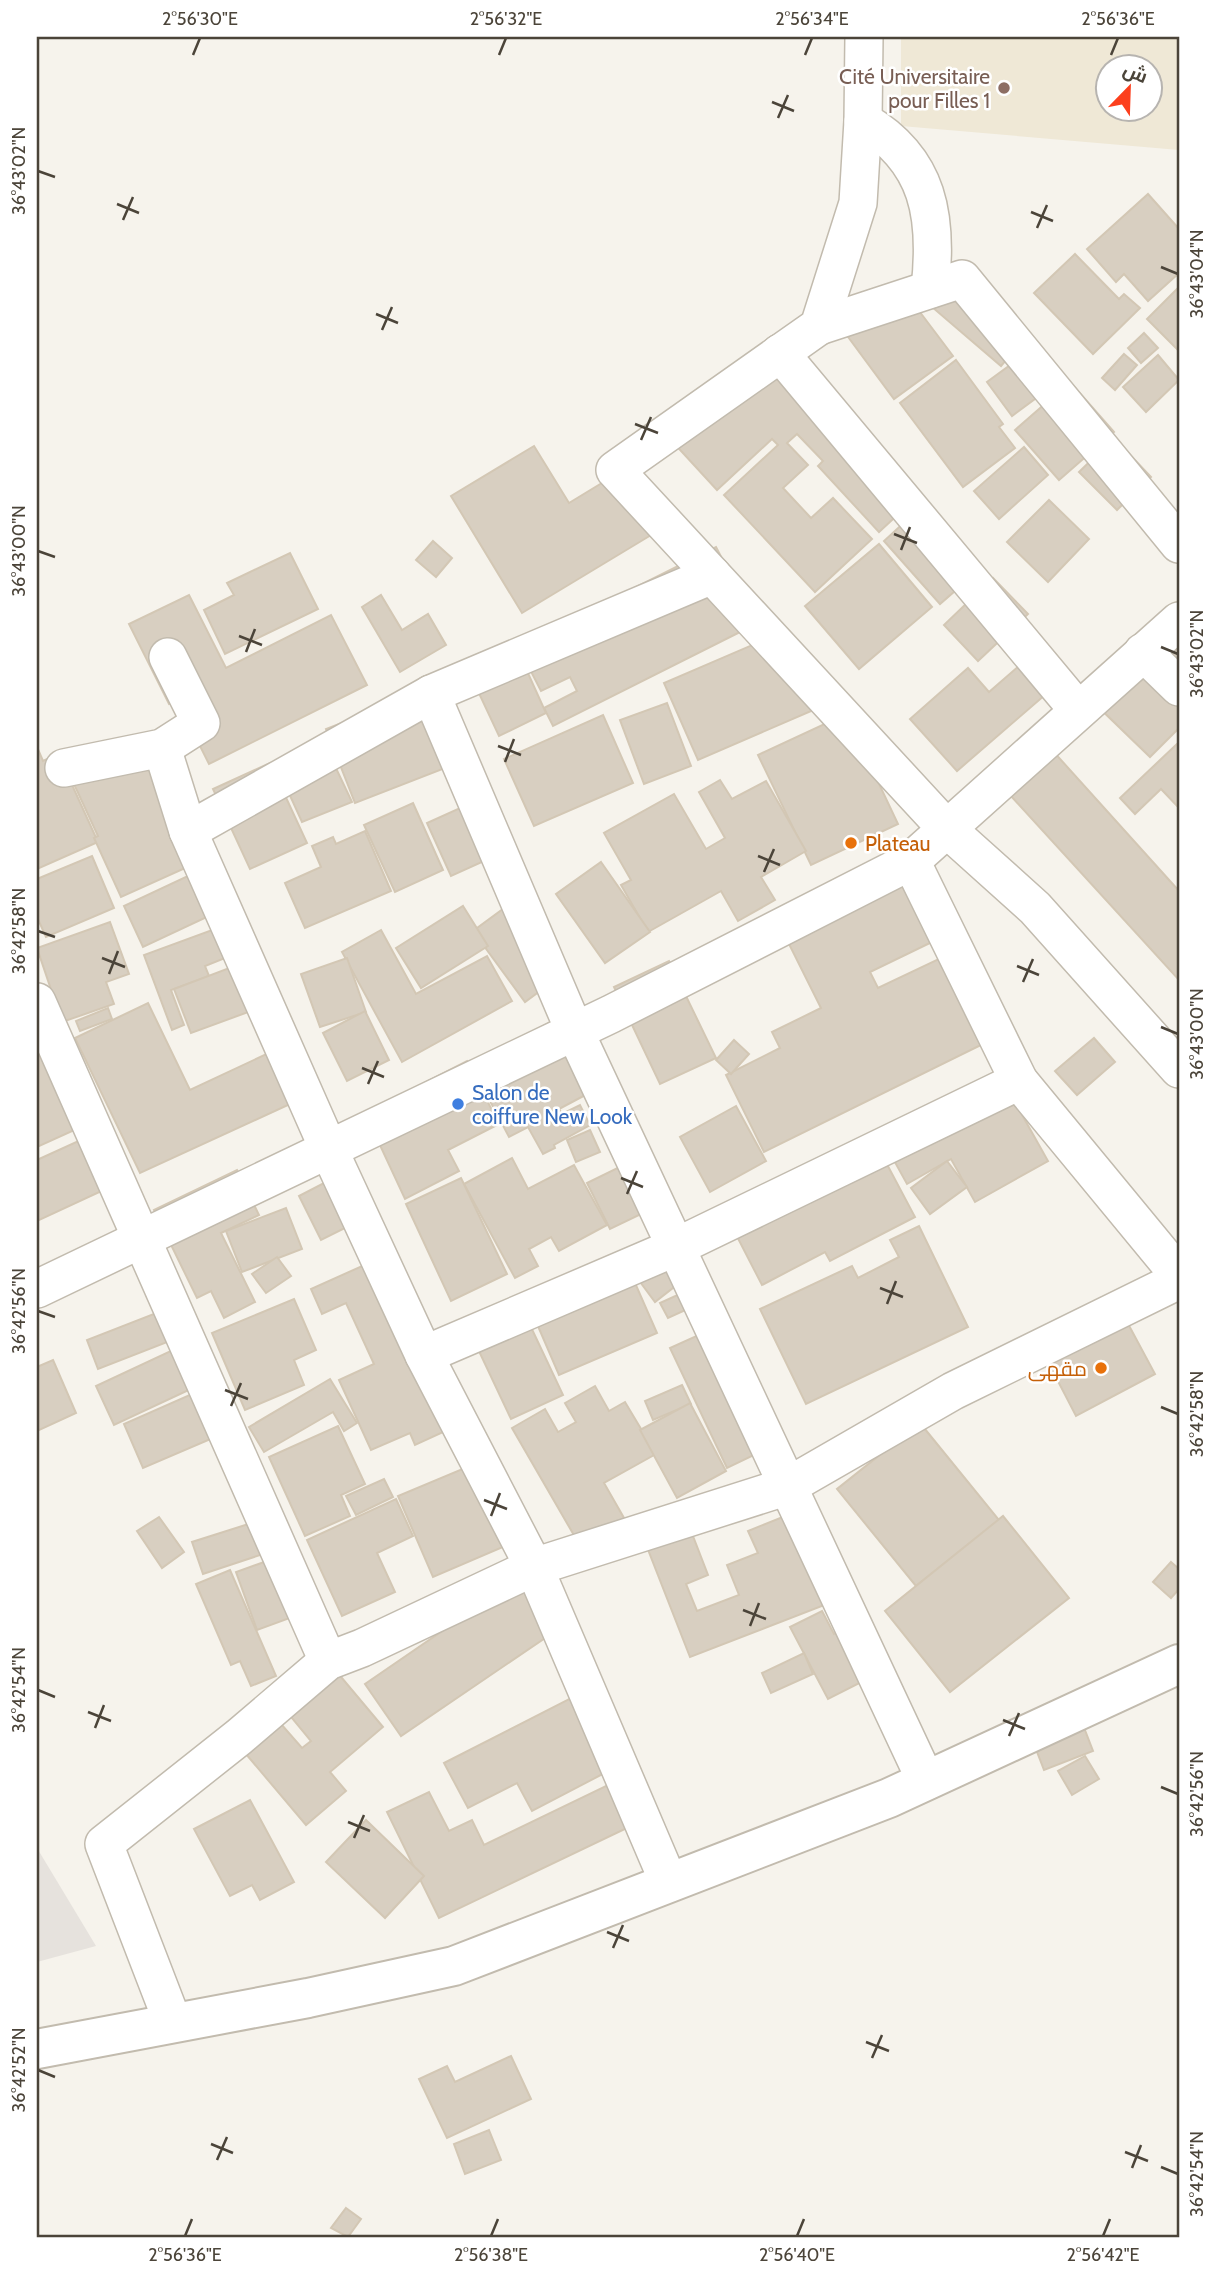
<svg xmlns="http://www.w3.org/2000/svg" width="1216" height="2274" font-family="Cabin,Cairo,sans-serif">
<style>
.industrial{fill:#e6e2dd}
.education{fill:#efe8d6;fill-rule:evenodd}
.building{fill:#d8cfc1;stroke:#d3c7b4;stroke-width:2}
.lines{fill:none;stroke-linecap:round;stroke-linejoin:round}
.minor-casing{stroke:#c2bbae;stroke-width:40}
.tertiary-casing{stroke:#c2bbae;stroke-width:42}
.minor{stroke:#fff;stroke-width:37}
.tertiary{stroke:#fff;stroke-width:38}
.ticks{fill:none;stroke:#4b4439;stroke-width:2.5}
.education-dot{fill:#8d6e63;stroke:#fff;stroke-width:2.5}
.food-dot{fill:#e8710a;stroke:#fff;stroke-width:2.5}
.shop-dot{fill:#3f7fe0;stroke:#fff;stroke-width:2.5}
.labels{text-anchor:middle;dominant-baseline:central;stroke-width:5;stroke-linejoin:round;paint-order:stroke}
.education-label{font-size:21px;fill:#785e54;stroke:#fff;text-anchor:end}
.food-label{font-size:21px;fill:#c56008;stroke:#fff;text-anchor:start}
.shop-label{font-size:21px;fill:#366cbe;stroke:#fff;text-anchor:start}
.neatline{fill:none;stroke:#4b4439;stroke-width:2.5}
.ticks-label{font-size:18px;text-anchor:middle;fill:#4b4439}
</style>
<rect width="100%" height="100%" fill="#f6f3ec"/>
<polygon class="industrial" points="37,1848 96,1946 37,1962"/>
<path class="education" d="M901,37h278v113l-278,-24zM1108,66h42v42h-42z"/>
<g class="building">
<polygon points="1148,194 1179,229 1179,273 1148,301 1124,274 1116,282 1087,249"/>
<polygon points="1075,254 1119,299 1124,294 1140,308 1093,354 1034,293"/>
<polygon points="953,268 1029,333 1001,366 925,301"/>
<polygon points="898,283 953,356 894,399 840,326"/>
<polygon points="1179,287 1179,351 1147,319"/>
<polygon points="1144,333 1158,348 1141,363 1128,348"/>
<polygon points="777,342 920,494 879,532 818,466 823,461 797,434 787,443 808,465 783,488 811,518 833,498 872,539 815,592 724,495 778,445 772,439 717,490 671,440"/>
<polygon points="1036,346 1062,379 1012,416 987,382"/>
<polygon points="1124,354 1137,365 1115,390 1102,378"/>
<polygon points="1158,355 1179,380 1146,412 1123,387"/>
<polygon points="956,360 1003,424 999,427 1015,448 963,487 900,403"/>
<polygon points="1070,382 1114,432 1059,480 1015,430"/>
<polygon points="1114,438 1151,477 1117,510 1079,472"/>
<polygon points="534,446 569,503 635,463 671,523 522,613 451,496"/>
<polygon points="1024,447 1048,475 999,519 974,491"/>
<polygon points="1049,500 1089,539 1048,582 1007,542"/>
<polygon points="921,507 978,571 940,604 884,541"/>
<polygon points="433,541 452,558 436,577 416,560"/>
<polygon points="879,544 932,607 859,669 805,606"/>
<polygon points="716,547 756,624 553,726 544,708 577,691 570,677 541,691 518,646"/>
<polygon points="290,553 318,609 225,654 204,610 234,595 227,583"/>
<polygon points="993,578 1028,614 978,661 944,625"/>
<polygon points="189,595 226,668 331,615 367,685 209,764 195,736 188,694 169,704 129,624"/>
<polygon points="381,595 402,630 428,614 446,645 400,672 362,607"/>
<polygon points="1179,631 1179,728 1150,757 1088,697"/>
<polygon points="771,637 818,708 698,760 664,683"/>
<polygon points="517,649 546,713 499,736 469,672"/>
<polygon points="1035,652 1060,682 957,771 910,719 968,668 989,692"/>
<polygon points="434,687 463,761 355,803 326,729"/>
<polygon points="667,703 691,766 644,784 620,720"/>
<polygon points="846,714 898,824 811,865 758,755"/>
<polygon points="603,715 633,783 534,826 504,759"/>
<polygon points="1034,730 1179,891 1179,980 989,772"/>
<polygon points="1179,742 1179,808 1161,789 1135,814 1120,798"/>
<polygon points="325,745 352,802 302,822 277,767"/>
<polygon points="37,747 43,761 58,754 98,842 37,869"/>
<polygon points="151,747 203,860 121,897 94,838 98,836 73,782"/>
<polygon points="270,763 307,843 250,869 213,789"/>
<polygon points="720,780 732,799 766,781 806,851 761,877 775,900 738,921 721,891 648,932 621,885 631,880 604,833 674,794 706,849 725,838 699,792"/>
<polygon points="480,799 504,852 451,876 427,823"/>
<polygon points="413,803 443,870 395,892 364,825"/>
<polygon points="365,831 391,891 305,928 285,883 321,867 312,846 333,837 336,844"/>
<polygon points="92,856 114,908 46,937 37,917 37,879"/>
<polygon points="890,859 932,942 870,972 878,988 943,957 985,1043 764,1152 726,1075 780,1048 772,1032 821,1008 775,916"/>
<polygon points="601,862 650,932 605,963 556,894"/>
<polygon points="207,867 226,908 143,947 124,906"/>
<polygon points="515,900 567,971 525,1002 473,931"/>
<polygon points="463,906 488,946 421,988 396,948"/>
<polygon points="110,922 129,974 106,982 114,1004 62,1022 37,948"/>
<polygon points="234,922 245,950 205,966 209,976 171,990 184,1025 172,1030 144,955"/>
<polygon points="381,930 416,994 487,956 512,1001 402,1062 342,952"/>
<polygon points="347,958 366,1012 320,1027 301,974"/>
<polygon points="253,959 270,1004 191,1033 174,989"/>
<polygon points="669,961 716,1058 660,1084 614,987"/>
<polygon points="148,1003 190,1090 290,1043 314,1093 140,1173 75,1038"/>
<polygon points="108,1008 112,1019 80,1031 76,1021"/>
<polygon points="365,1011 389,1060 347,1081 323,1033"/>
<polygon points="567,1013 606,1084 559,1109 562,1114 580,1105 590,1125 554,1145 555,1148 543,1154 528,1127 509,1137 471,1065"/>
<polygon points="37,1032 81,1127 37,1147"/>
<polygon points="1094,1038 1115,1062 1077,1095 1055,1071"/>
<polygon points="734,1040 749,1054 731,1074 716,1060"/>
<polygon points="467,1061 499,1124 448,1150 459,1171 405,1199 365,1113"/>
<polygon points="1003,1081 1048,1161 975,1202 951,1159 907,1184 886,1146"/>
<polygon points="736,1106 766,1161 710,1192 680,1137"/>
<polygon points="590,1130 600,1152 576,1162 567,1140"/>
<polygon points="85,1138 108,1188 37,1221 37,1160"/>
<polygon points="873,1138 915,1217 830,1261 825,1252 762,1285 729,1221"/>
<polygon points="644,1155 666,1202 610,1229 587,1183"/>
<polygon points="512,1158 528,1189 574,1165 607,1225 559,1251 551,1237 529,1249 538,1266 515,1278 464,1184"/>
<polygon points="947,1161 967,1187 930,1214 911,1188"/>
<polygon points="237,1170 259,1215 221,1233 255,1302 224,1318 211,1291 197,1298 154,1210"/>
<polygon points="349,1170 371,1215 321,1240 299,1196"/>
<polygon points="461,1178 507,1274 451,1301 406,1204"/>
<polygon points="286,1208 302,1249 242,1272 226,1231"/>
<polygon points="919,1226 968,1327 806,1404 760,1309 852,1266 858,1278 899,1257 890,1240"/>
<polygon points="670,1243 692,1273 655,1302 632,1271"/>
<polygon points="389,1254 465,1422 415,1445 410,1433 371,1450 339,1380 374,1364 346,1303 322,1314 311,1289"/>
<polygon points="277,1257 291,1276 266,1293 252,1274"/>
<polygon points="628,1267 657,1333 559,1375 531,1310"/>
<polygon points="695,1287 703,1302 668,1318 660,1303"/>
<polygon points="294,1299 316,1350 294,1360 304,1385 245,1410 212,1333"/>
<polygon points="521,1306 563,1395 511,1419 469,1330"/>
<polygon points="164,1310 175,1339 98,1369 87,1340"/>
<polygon points="1126,1320 1155,1374 1076,1416 1048,1362"/>
<polygon points="723,1324 779,1443 727,1468 670,1348"/>
<polygon points="175,1349 193,1388 114,1425 96,1386"/>
<polygon points="53,1360 76,1413 37,1431 37,1367"/>
<polygon points="330,1379 357,1423 344,1431 333,1412 264,1452 249,1427"/>
<polygon points="682,1385 691,1404 653,1420 645,1401"/>
<polygon points="595,1386 609,1411 625,1402 656,1454 604,1483 624,1518 579,1544 512,1428 545,1409 558,1432 576,1422 565,1403"/>
<polygon points="201,1390 220,1435 143,1468 124,1424"/>
<polygon points="690,1403 726,1471 677,1498 640,1430"/>
<polygon points="920,1423 999,1520 916,1586 837,1489"/>
<polygon points="338,1426 365,1484 341,1495 350,1516 305,1536 269,1457"/>
<polygon points="484,1460 519,1540 433,1577 398,1496"/>
<polygon points="384,1479 393,1497 356,1515 346,1496"/>
<polygon points="396,1499 413,1536 377,1553 395,1592 342,1616 307,1540"/>
<polygon points="805,1508 840,1599 690,1657 647,1547 691,1531 708,1575 686,1584 697,1611 739,1595 727,1565 758,1553 748,1531"/>
<polygon points="1003,1516 1069,1598 950,1692 885,1611"/>
<polygon points="159,1517 184,1552 162,1568 137,1531"/>
<polygon points="261,1520 272,1551 203,1574 192,1542"/>
<polygon points="278,1557 298,1615 257,1630 236,1572"/>
<polygon points="1171,1562 1179,1569 1179,1589 1171,1598 1153,1582"/>
<polygon points="230,1570 276,1676 251,1686 240,1661 231,1665 196,1584"/>
<polygon points="518,1579 554,1632 401,1736 365,1684"/>
<polygon points="822,1611 834,1634 862,1620 887,1669 828,1699 790,1627"/>
<polygon points="804,1653 813,1674 771,1693 762,1673"/>
<polygon points="331,1665 383,1727 330,1772 346,1791 306,1825 246,1754 281,1724 302,1748 311,1741 282,1706"/>
<polygon points="581,1693 618,1766 532,1811 517,1783 468,1808 444,1763"/>
<polygon points="1078,1712 1093,1751 1044,1770 1029,1731"/>
<polygon points="1085,1756 1099,1779 1072,1795 1058,1771"/>
<polygon points="631,1774 652,1816 439,1918 387,1812 429,1792 449,1831 472,1820 484,1845"/>
<polygon points="250,1800 294,1882 260,1900 252,1885 230,1896 194,1829"/>
<polygon points="366,1820 424,1876 385,1918 326,1862"/>
<polygon points="511,2056 531,2099 447,2138 419,2079 447,2066 455,2082"/>
<polygon points="489,2130 501,2160 465,2174 454,2144"/>
<polygon points="346,2208 361,2219 348,2237 331,2228"/>
</g>
<g class="lines">
<defs>
<g id="minor">
<polyline points="864,37 863,121 858,203 819,326 615,470 946,828 1035,908 1179,1069"/>
<path d="M863,121c67,39 75,97 67,168"/>
<polyline points="819,326 962,279 1179,544"/>
<polyline points="780,353 1078,710"/>
<polyline points="1143,652 1179,687"/>
<polyline points="431,694 575,1032 926,1781"/>
<polyline points="162,748 188,831 329,1150 424,1355 534,1567 669,1883"/>
<polyline points="64,768 162,748 201,723 168,657"/>
<polyline points="188,831 431,694 712,575"/>
<polyline points="911,861 1019,1081 1179,1275"/>
<polyline points="37,1002 328,1661"/>
<polyline points="37,1289 611,1014 911,861 1179,621"/>
<polyline points="424,1355 676,1247 1019,1081"/>
<polyline points="173,2023 104,1844 239,1737 328,1661 362,1648 534,1567 788,1486 953,1391 1179,1280"/>
</g>
<polyline id="tertiary" points="37,2049 308,1998 454,1966 889,1798 1179,1664"/>
</defs>
<use href="#minor" class="minor-casing"/>
<use href="#tertiary" class="tertiary-casing"/>
<use href="#minor" class="minor"/>
<use href="#tertiary" class="tertiary"/>
</g>
<path class="ticks" d="M193,55l7,-17M499,55l7,-17M805,55l7,-17M1111,55l7,-17M772,102l22,9M778,118l10,-23M38,171l17,6M117,204l22,9M1031,212l22,9M123,220l10,-23M1037,228l10,-23M1161,267l17,7M376,314l22,9M382,330l10,-23M635,424l23,9M641,440l10,-23M894,534l23,9M901,550l9,-23M38,551l17,6M239,636l23,9M1161,647l17,7M246,652l9,-23M498,746l23,9M505,762l9,-23M758,856l22,9M764,872l10,-23M38,931l17,6M102,958l23,9M1017,966l22,9M109,974l9,-23M1023,982l10,-23M1161,1027l17,7M362,1068l22,9M368,1084l10,-23M621,1178l22,9M627,1194l10,-23M880,1288l23,9M887,1304l9,-23M38,1311l17,6M225,1390l23,9M231,1406l10,-23M1161,1407l17,7M484,1500l23,9M491,1516l9,-23M743,1610l23,9M750,1626l9,-23M38,1690l17,7M88,1712l23,9M1003,1720l22,9M95,1728l9,-23M1009,1736l10,-23M1161,1787l17,7M348,1822l22,9M354,1838l10,-23M607,1932l22,9M613,1948l10,-23M866,2042l23,9M872,2058l10,-23M38,2070l17,7M211,2144l22,9M1125,2152l23,9M217,2160l10,-23M1161,2167l17,7M1132,2168l9,-23M185,2236l7,-17M491,2236l7,-17M797,2236l7,-17M1103,2236l7,-17"/>
<circle class="education-dot" cx="1004" cy="88" r="7"/>
<g class="food-dot">
<circle cx="851" cy="843" r="7"/>
<circle cx="1101" cy="1368" r="7"/>
</g>
<circle class="shop-dot" cx="458" cy="1104" r="7"/>
<g class="labels">
<g class="education-label">
<text x="990" y="76">Cité Universitaire<tspan x="990" dy="24">pour Filles 1</tspan></text>
</g>
<g class="food-label">
<text x="865" y="843">Plateau</text>
<text x="1087" y="1368" text-anchor="end">مقهى</text>
</g>
<g class="shop-label">
<text x="472" y="1092">Salon de<tspan x="472" dy="24">coiffure New Look</tspan></text>
</g>
</g>
<rect width="1216" height="2274" fill="none" stroke="#ffffff" stroke-width="77"/>
<g transform="translate(1129 88) rotate(23)"><circle r="33" fill="#ffffff" stroke="#b7b4b0" stroke-width="2"/>
<path d="M0-5L12 26L0 18L-12 26Z" fill="#fc3f1d"/>
<text y="-10" font-size="19" font-weight="bold" text-anchor="middle" fill="#4b4439">ش</text>
</g>
<rect x="38" y="38" width="1140" height="2198" class="neatline"/>
<g class="ticks-label">
<text x="200" y="25">2°56'30"E</text>
<text x="506" y="25">2°56'32"E</text>
<text x="812" y="25">2°56'34"E</text>
<text x="1118" y="25">2°56'36"E</text>
<text transform="translate(19 171) rotate(-90)" y="6">36°43'02"N</text>
<text transform="translate(1197 274) rotate(-90)" y="6">36°43'04"N</text>
<text transform="translate(19 551) rotate(-90)" y="6">36°43'00"N</text>
<text transform="translate(1197 654) rotate(-90)" y="6">36°43'02"N</text>
<text transform="translate(19 931) rotate(-90)" y="6">36°42'58"N</text>
<text transform="translate(1197 1034) rotate(-90)" y="6">36°43'00"N</text>
<text transform="translate(19 1311) rotate(-90)" y="6">36°42'56"N</text>
<text transform="translate(1197 1414) rotate(-90)" y="6">36°42'58"N</text>
<text transform="translate(19 1690) rotate(-90)" y="6">36°42'54"N</text>
<text transform="translate(1197 1794) rotate(-90)" y="6">36°42'56"N</text>
<text transform="translate(19 2070) rotate(-90)" y="6">36°42'52"N</text>
<text transform="translate(1197 2174) rotate(-90)" y="6">36°42'54"N</text>
<text x="185" y="2261">2°56'36"E</text>
<text x="491" y="2261">2°56'38"E</text>
<text x="797" y="2261">2°56'40"E</text>
<text x="1103" y="2261">2°56'42"E</text>
</g>
</svg>
